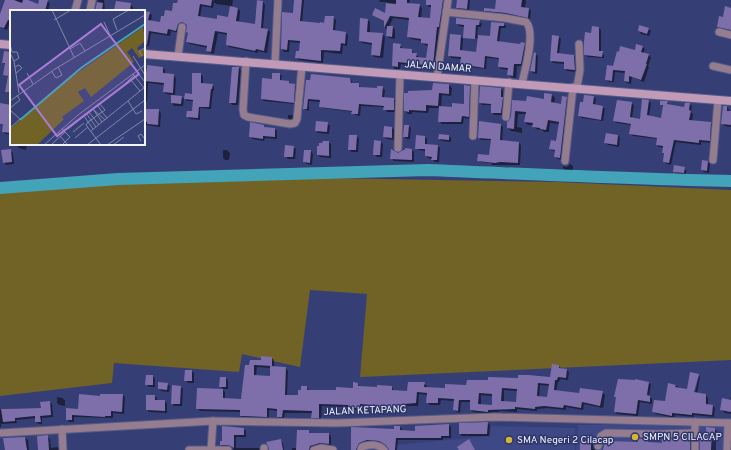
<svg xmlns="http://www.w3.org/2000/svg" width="731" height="450" font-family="Overpass,sans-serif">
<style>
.built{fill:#3f4886}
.green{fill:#716226}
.shadow{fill:#0007;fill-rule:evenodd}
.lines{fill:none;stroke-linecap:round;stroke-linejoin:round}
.river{stroke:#43a3b9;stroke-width:12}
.building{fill:#7e6fab;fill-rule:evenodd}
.street-casing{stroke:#545c8a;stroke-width:9}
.secondary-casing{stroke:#545c8a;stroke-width:10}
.street{stroke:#957c8f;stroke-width:7}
.secondary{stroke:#c19ab8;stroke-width:8}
.poi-dot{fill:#d5b535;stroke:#2d3469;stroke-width:1.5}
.labels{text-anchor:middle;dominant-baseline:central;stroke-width:3;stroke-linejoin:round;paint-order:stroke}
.street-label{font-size:10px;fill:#f3f4fb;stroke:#2d3469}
.poi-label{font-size:10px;fill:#f3f4fb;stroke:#2d3469;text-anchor:start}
.inset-river{fill:none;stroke:#43a3b9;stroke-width:2}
.inset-road{fill:none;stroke:#8287ab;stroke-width:1}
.view{fill:#ab7cd7;fill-opacity:0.15;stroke:#ab7cd7;stroke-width:2}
.inset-edge{fill:none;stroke:#f3f4fb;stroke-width:2}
</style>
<rect width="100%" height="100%" fill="#363f75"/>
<g class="built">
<polygon points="692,424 693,450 576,450 578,425"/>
<polygon points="696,424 727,424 727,450 711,450 712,434 700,434 700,450 696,450"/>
<polygon points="491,426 575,428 575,450 396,450 396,445 490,436"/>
</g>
<polygon class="green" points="209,176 557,182 731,190 731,360 360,377 367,294 310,290 300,367 242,354 239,372 114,363 112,383 0,396 0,193"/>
<g class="shadow">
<polygon points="6,0 26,0 33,11 11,11 11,22 10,22 7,30 0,27 0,15"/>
<polygon points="40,0 47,1 50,3 48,11 38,11"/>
<polygon points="98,0 104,0 105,11 95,11"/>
<path d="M179,0h33l2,1v-1h19l-1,7 6,1 2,3 -1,12 17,3 2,-26h-3h3v2h5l2,3 -2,24 5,1 2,2 -3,21 -9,-2v2l-29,-6 -2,-3 1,-9 -10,-2 -4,21 -4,-1 -3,-2 1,-3 -18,-4 -3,-2 2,-9 -1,-7 -2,-2 -6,3 -1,6 -8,-2 -1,5 -19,-3 -2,13 -5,-1v-33l5,1 3,2 -1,7 9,1 5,-6 8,-5 5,-8zM214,2l2,2 15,2 -2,12 -11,2 -18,-3 2,-11 11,2z"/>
<polygon points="295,0 304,0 302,23 325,24 333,17 336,20 335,32 346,33 348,35 347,46 343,45 342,54 324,52 323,63 299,60 296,57 300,52 300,43 290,42 289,52 284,52 282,49 294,14"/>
<polygon points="379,0 410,0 409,4 419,5 422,8 421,18 431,19 432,7 429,7 427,4 427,0 444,0 445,7 441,29 439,29 435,68 401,64 400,69 395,69 393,66 400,45 403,49 412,50 414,54 419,57 419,58 427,59 428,46 425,45 422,43 422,41 411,39 408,37 409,20 393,18 389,27 393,27 395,30 395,39 389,38 387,36 388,30 385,28 385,22 373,15 386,15 387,2 380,2"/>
<polygon points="458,0 470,0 469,11 460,10 457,8"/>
<polygon points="497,0 526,0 525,8 529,9 531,11 530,19 509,15 487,13 485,10 496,10"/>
<polygon points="130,4 133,7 133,10 141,11 117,11 116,10"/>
<polygon points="62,9 70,10 70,11 61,11"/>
<polygon points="731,9 731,31 720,29 718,26"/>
<polygon points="368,20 370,22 370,33 382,34 385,37 383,58 374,57 372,54 373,45 362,43 360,41"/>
<polygon points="479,21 482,24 481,27 478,27 477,36 491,37 492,23 503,24 506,26 506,28 501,28 499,43 521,45 524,44 527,46 523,66 517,66 516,78 511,77 508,75 509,70 501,69 499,67 500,59 487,58 486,69 464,66 462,64 462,59 451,58 449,55 461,36 463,39 462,52 477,53 479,41 466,39 480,41 480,39 465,37 465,39 464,38 465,27 459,26 457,24"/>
<polygon points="599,28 601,30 601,52 604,55 604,58 588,57 585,55 592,34"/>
<polygon points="648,29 651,31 649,36 641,34 639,31"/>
<polygon points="559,37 561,39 559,54 574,56 576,58 577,72 567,71 565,69 565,64 553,63 551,60"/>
<polygon points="642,46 645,49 643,54 648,55 651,57 648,67 649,67 644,82 632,77 631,84 627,83 625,81 625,73 615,72 614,82 609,82 606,80 614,67"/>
<polygon points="4,52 11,53 11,94 6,91 9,77 4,75 5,65 3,62"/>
<polygon points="535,54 538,56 537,74 533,73 531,71"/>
<polygon points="144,66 163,68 165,70 165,75 173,75 176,78 175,95 166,94 164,92 165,85 148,83 147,102 144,101"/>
<polygon points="233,68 239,68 241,71 238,105 232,105 230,102"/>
<polygon points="193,74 201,74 203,77 203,84 212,84 214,87 214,91 213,90 211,109 200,108 200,120 190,119 188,117 193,112 194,101 187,101 185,99 193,95"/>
<polygon points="279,74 282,76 281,81 289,82 297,87 295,104 264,101 262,99 273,80"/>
<polygon points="350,78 353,84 358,84 361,88 378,89 382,87 385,90 384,98 394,99 396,101 396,112 387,112 384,107 361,106 360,116 355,115 353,112 323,108 320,106 321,102 309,101 309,111 304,109 307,81"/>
<polygon points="449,85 452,88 451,96 442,95 441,107 453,108 465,105 469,87 472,89 471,119 464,118 463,124 442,124 439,121 440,108 429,108 428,113 412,112 412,114 408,114 405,111 433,91"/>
<polygon points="501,89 503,91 503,99 504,100 503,115 494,115 492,112 492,105 482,105 480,102"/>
<polygon points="545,94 552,95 555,98 554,104 562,105 566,98 569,101 563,160 558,159 555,157 556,152 550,149 557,142 560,124 550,123 549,132 544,132 542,130 536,129 533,125 528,125 525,122 526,114 518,114 517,127 522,128 522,133 511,131 508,128 512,118 513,101 527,102 544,100"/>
<polygon points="593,96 596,99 595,106 602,107 605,109 603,121 582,118 579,116 584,103"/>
<polygon points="181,97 184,99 183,106 174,106 172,103"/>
<polygon points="648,101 651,103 649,117 662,119 663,107 661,104 667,102 669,105 685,108 689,104 692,106 691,112 693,114 692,121 711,123 713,126 712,143 701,142 701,145 676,142 671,165 667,164 664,162 665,155 663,153 664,148 659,147 657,145 658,139 633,136 630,133 631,125 617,123 614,121 631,103 634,105 632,118 641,120"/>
<polygon points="0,104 11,106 11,135 6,134 3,132 5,118 0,117"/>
<polygon points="727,107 729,110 729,112 731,112 731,127 725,126 722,123"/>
<polygon points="144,110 158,110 161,113 160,127 145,125 144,137"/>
<polygon points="288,115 292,115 294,117 294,121 290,120 288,118"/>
<polygon points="327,123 330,126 329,134 318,133 316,131"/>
<polygon points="501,125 503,127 502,142 519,143 521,145 520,165 492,165 491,163 480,162 478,160 490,156 491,140 481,140 479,137"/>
<polygon points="263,126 266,128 275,129 277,131 277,139 265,138 264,141 253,139 250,137"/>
<polygon points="409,126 411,128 410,139 407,139 404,137"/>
<polygon points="392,128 394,130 394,140 387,139 384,137"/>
<polygon points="618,135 620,138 619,147 608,145 605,142"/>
<polygon points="357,136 359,139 358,152 352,152 349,150"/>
<polygon points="448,136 451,138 451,142 442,141 439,139"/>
<polygon points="425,137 427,139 427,145 438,146 440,148 439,162 435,162 432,159 428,158 426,156 426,151 419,150 416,148"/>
<polygon points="328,142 331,144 331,158 320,157 318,155"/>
<polygon points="381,142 383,144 382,157 377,157 374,154"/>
<polygon points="17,144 27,144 26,150 19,148 17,146"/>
<polygon points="293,147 296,149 295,159 288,159 285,156"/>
<polygon points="10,150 13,153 14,164 6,165 4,162"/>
<polygon points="223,150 227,150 230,153 229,160 225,160 223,158"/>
<polygon points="392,150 397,154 412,150 414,152 414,162 394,161 391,158"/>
<polygon points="311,151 313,154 312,165 307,164 304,162"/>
<polygon points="708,162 710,164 709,173 704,172 702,170"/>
<polygon points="570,164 573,166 573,171 565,170 563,168 563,166 567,167"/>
<polygon points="684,168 686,170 686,175 677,174 674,171"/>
<path d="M272,358l2,2v8h12l2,3 -1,25h12l8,-9 2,4h28l17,-2 4,-5 2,4 32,-1 2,4 14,1 16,-9 3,3v2l19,1 105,-11 8,-12 3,3 5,1 2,2 -1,8 -8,-1 -1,3h-1l-2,9 24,3 22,-2 3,3 -2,13 -19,-4 -1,6 -17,-3v3l-19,-2 -10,1v2l-20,-2v3l-18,-1v1h-8v2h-5l-1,-1 -12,-1 -2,-2v-8h-10l-1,11 -3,-1 -3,-2v-9l-13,-1 -1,5h-10l-3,-3 1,-7 -9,-1 -1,12h-11l-1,3h-32l-2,-2 -10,-1v4h-11l-2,-3 -27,-1 -1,14h-6l-3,-3 1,-4h-28l-1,6h-4l-2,-2v-6l-9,-1v9l-26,-1 -2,-2v-4l-41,-1 -3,-3 1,-19 25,1 2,2v8h17l4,-34zM257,367l14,1v9l-15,-1zM540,385l10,1 -2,12 -9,-1zM504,390l14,1 -1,12 -13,-1zM481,395l12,1v10l-12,-1z"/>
<polygon points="192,371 194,373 194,383 188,383 185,380"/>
<polygon points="153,376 155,379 155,387 149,387 146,384"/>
<polygon points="699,376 700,377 697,394 706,395 708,398 708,405 713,406 715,408 714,417 694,415 694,417 675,415 674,418 656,414 653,412 665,402 675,385 694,397"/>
<polygon points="226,378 228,380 228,389 223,389 220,386"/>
<polygon points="649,383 651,385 649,396 652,399 652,404 640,402 638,416 617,414 615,412"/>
<polygon points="167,384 170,386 169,392 161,391 159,389"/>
<polygon points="180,387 183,389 182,406 174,406 172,403"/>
<polygon points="123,395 125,397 124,414 113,413 113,418 74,417 74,422 69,422 67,419 67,409 79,410 101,397"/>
<polygon points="155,396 157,398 157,401 165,401 167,404 167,413 149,412 147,410"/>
<polygon points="731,396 731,414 725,413 721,410 730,401"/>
<polygon points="57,397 62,398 65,400 65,406 59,405 57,403"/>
<polygon points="49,402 52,404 53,417 42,418 42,424 39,424 36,422 36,418 16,420 17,423 1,424 1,427 0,427 0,409 42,408"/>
<polygon points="488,423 490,425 489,436 462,436 460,434 460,424"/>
<polygon points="449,425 451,427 451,438 443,438 443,440 398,440 397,450 400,450 390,450 386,444 374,442 359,450 351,450 352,429 395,430 400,427 402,429 402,431 416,432"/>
<polygon points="244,429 246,431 246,437 236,437 236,448 259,448 261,450 234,450 232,447 223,447 221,445 223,442"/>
<polygon points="715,429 719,433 719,437 716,437 716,450 701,450 707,435"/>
<polygon points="308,431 310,434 329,434 331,436 331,446 323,445 312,450 292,450 292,448 297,448"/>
<polygon points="47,436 50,439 51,448 57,447 60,450 39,450"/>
<polygon points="25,438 28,440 29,450 6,450 4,439"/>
<polygon points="280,440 283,443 284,450 270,450"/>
<polygon points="647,440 650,444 663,444 690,440 694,444 694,450 604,450"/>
<polygon points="591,442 595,447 595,450 581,450"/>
</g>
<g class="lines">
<path class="river" d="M0,188l118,-9 310,-9c101,4 202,9 303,11"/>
</g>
<g class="building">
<polygon points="5,0 14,0 22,3 23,0 28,0 38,4 39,0 48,0 45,11 11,11 11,21 8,20 4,28 0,27 0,14"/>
<polygon points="178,0 212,0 211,6 200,4 198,16 217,19 217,15 228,17 230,6 238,8 236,21 255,24 257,0 263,1 261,28 268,29 264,51 256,49 255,51 226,45 227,33 215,31 211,52 206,51 207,46 186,42 188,33 186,32 187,25 182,22 178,24 176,31 168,29 167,34 149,31 147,45 144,44 144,11 150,12 148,20 160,22 161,16 164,16 165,10 172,11 173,3 177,3"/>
<polygon points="294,0 302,0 300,21 320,23 320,22 324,23 325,16 334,16 333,30 346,32 345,44 341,43 340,51 321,50 321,61 295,58 296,51 299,51 300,41 288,40 287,50 281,49 282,12 293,13"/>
<polygon points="396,0 407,0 407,3 420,4 418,17 430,18 431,5 426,5 426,0 443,0 439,27 437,27 433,66 398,62 398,67 392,66 393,43 401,44 400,48 412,49 412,53 417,53 416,57 426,58 428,44 421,43 421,39 407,37 409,18 390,16 384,28 384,21 372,15 375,8 385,13 386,3 396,4"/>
<polygon points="457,0 468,0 467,9 456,8"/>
<polygon points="496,0 522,0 521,7 529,8 528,18 506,13 484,11 484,8 495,9"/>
<polygon points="116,1 131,3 130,11 114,10"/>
<polygon points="97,2 103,3 102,11 95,11"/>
<polygon points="725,6 731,8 731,30 717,27 719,16 723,17"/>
<polygon points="360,18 368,19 367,32 383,33 380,56 371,55 372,43 359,41"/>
<polygon points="456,18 480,20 479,25 476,25 475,39 463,38 464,25 456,24"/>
<polygon points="491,22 504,23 504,26 499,26 497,41 520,44 521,42 525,43 521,64 514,64 513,76 507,75 508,68 498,67 499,58 485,56 484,68 460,64 461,57 448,56 450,34 461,35 460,50 476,52 478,35 490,36"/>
<polygon points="639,25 649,28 647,34 638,31"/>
<polygon points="387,26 393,26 392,37 386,36"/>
<polygon points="592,26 599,27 599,51 603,51 602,57 584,55 584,42 585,32 591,33"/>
<polygon points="552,35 559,36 557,53 574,55 575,70 564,69 564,62 550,61"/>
<polygon points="636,44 643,46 641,52 649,54 646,64 647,64 641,80 629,76 629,82 624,81 625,71 613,70 612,81 605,80 607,65 613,66 617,51 619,52 620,46 635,50"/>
<polygon points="4,51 11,52 10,92 5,92 8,76 3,75 5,63 2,63"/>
<polygon points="534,52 536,53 535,72 530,71"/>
<polygon points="147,65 163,67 163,73 174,74 173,93 163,92 164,83 144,81 144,73 146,73"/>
<polygon points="232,67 239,67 236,103 229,103"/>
<polygon points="192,73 201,73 201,83 213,84 212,89 211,89 209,107 199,107 198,118 186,117 187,111 192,111 193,100 184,99 185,93 192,94"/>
<polygon points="272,73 280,73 280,80 289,81 289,83 295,84 294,103 261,99 262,78 272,79"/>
<polygon points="311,74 350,78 351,83 359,83 359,87 377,88 377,86 383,86 382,97 394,98 394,110 383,110 384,106 359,104 358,114 351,114 352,111 319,107 320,100 308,99 307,109 303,109 306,80 310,80"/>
<polygon points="433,83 449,84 449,94 439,93 438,106 426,105 426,111 409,110 409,112 404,111 404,93 408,93 408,91 432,90"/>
<polygon points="464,85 470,86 469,117 462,116 461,122 438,122 439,106 452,107 452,103 464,104"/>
<polygon points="480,86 501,88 501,97 503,97 501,113 491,113 491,104 479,103"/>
<polygon points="544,93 552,94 551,102 561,104 562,96 567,97 560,158 554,157 555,150 549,149 551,140 556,141 559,122 548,120 546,130 540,129 540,128 532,127 533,123 524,122 526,112 515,111 514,129 507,128 507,122 511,117 512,100 526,101 527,96 544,99"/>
<polygon points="171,95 182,96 181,104 171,103"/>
<polygon points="584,95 594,96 593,104 603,106 601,120 578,116 580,102 583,102"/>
<polygon points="642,99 649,100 647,115 661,118 663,105 660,105 660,101 668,101 667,104 684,107 685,103 690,103 689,110 691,111 689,120 711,122 710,141 699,140 699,143 674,140 669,163 663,162 664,153 662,153 663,146 656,145 657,138 629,134 631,124 613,121 617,100 632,102 630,117 640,119"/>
<polygon points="0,103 11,105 10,125 11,126 11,133 2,132 3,124 0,124"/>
<polygon points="723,106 727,106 727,111 731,111 731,125 721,124"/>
<polygon points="144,109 159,109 158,125 147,124 147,122 144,121"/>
<polygon points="316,121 328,122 327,132 315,131"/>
<polygon points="479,121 501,124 500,140 519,142 518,163 500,162 495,163 477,161 478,154 489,155 491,139 478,138"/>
<polygon points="250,122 264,125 264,127 275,128 275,137 263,136 263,139 249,137"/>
<polygon points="404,125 409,125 408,137 403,137"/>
<polygon points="384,126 392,127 392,138 383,137"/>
<polygon points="606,133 618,135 617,145 604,143"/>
<polygon points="439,134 449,135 449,140 438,139"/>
<polygon points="349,135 357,135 356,150 348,150"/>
<polygon points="416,135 425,136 425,144 438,145 437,160 431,160 432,157 425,156 425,149 415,149"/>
<polygon points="374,140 381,141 380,155 373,155"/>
<polygon points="323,141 329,141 329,156 317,155 317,146 319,146 319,143 322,143"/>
<polygon points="285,145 294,146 293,157 284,157"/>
<polygon points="405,148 412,149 412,160 390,159 391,149 398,153 403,150 405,150"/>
<polygon points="11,149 12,162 3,163 1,150"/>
<polygon points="304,150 311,150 310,163 303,162"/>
<polygon points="702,160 708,161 707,171 701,170"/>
<polygon points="674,165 685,167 684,173 673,172"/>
<path d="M261,356l11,1v9l-18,-1v10l16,1v-10l16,1 -1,28h13v-5h3v-4h6v4h29v-3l17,1v-6l5,1v3l19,1v-2l15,1v4l15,1 1,-9h17l-1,5 21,1v-4l21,1 1,-5h21v-3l30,1v-3h10l22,2 2,-13 7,1v3l8,1 -1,9 -8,-1 -1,3h-2l-1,10 25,3 1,-5 23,3 -3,15 -18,-4 -1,6 -17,-3 -1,3 -19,-2 -9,1v2l-20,-2v2l-27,1v2l-18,-2v-10h-11l-1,11 -5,-1 1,-11 -16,-1v5h-12l1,-10 -10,-1 -1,11 -12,1v3h-34l1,-2 -11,-1v4h-12v-3l-29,-1v14h-8l1,-7 -29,-1 -1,7h-5v-8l-10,-1v9l-27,-1v-6l-44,-1 1,-21 26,1v9l18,1 4,-34h4l1,-5h11zM538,383l11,1 -2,13 -10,-1zM502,388l15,1 -1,13 -15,-1zM479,393l13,1v11l-14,-1z"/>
<polygon points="185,370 192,370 192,381 184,381"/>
<polygon points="690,372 699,374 694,392 706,394 706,404 713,405 712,415 692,413 692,415 672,413 672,416 652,412 654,400 665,401 668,383 676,385 675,387 687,389"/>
<polygon points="146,375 153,375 153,385 145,385"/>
<polygon points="220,377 226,377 226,387 219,387"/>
<polygon points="618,379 635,380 635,379 649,382 647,395 650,396 650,402 638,400 636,414 614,412 616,397 614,397"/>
<polygon points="158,382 168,383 167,390 158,389"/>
<polygon points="172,385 181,386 180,404 171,404"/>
<polygon points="79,394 100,396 100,394 123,394 122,412 111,411 111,416 105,416 105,417 72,415 72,420 66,420 66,408 78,409"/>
<polygon points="146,395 155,395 155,400 165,400 165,411 146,410"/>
<polygon points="722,398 731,400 731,412 720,410"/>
<polygon points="50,401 51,415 40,416 41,422 35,422 35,416 15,418 15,421 3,422 1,409 41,408 40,402"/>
<polygon points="488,422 487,434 459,434 459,423"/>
<polygon points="449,424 449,436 441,436 441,438 396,438 395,450 389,450 386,445 379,441 367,440 359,443 356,450 351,450 351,427 394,429 394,426 400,426 400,430 415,431 415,426"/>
<polygon points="222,426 244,428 244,435 234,435 234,448 228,445 220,445 220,441 222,441"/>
<polygon points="706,427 715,428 715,433 712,432 711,450 700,450 700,434 706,434"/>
<polygon points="297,430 309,430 309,433 329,433 329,444 320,443 310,446 309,450 296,450"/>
<polygon points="48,435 49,450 38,450 37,436"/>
<polygon points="25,437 27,450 5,450 3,438"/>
<polygon points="683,438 690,439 690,450 603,450 605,441 638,442 638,439 648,439 648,442 662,443 662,439"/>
<polygon points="281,439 283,450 269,450 268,446 266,442"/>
<polygon points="469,439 475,450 459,450 457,447"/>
<rect x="580" y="441" width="11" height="9"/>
</g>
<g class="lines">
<defs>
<g id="street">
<polyline points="75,11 78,0"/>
<polyline points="90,11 92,0"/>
<path d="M446,12l59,6 21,4c10,10 -1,48 -4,61"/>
<polyline points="719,32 731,35"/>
<polyline points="178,56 182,27"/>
<polyline points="246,61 243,110 244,115 248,117 290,124 295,123 297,119 302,66"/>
<polyline points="275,63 278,0"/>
<polyline points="713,66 731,70"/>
<polyline points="437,77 448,0"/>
<polyline points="577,87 580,70 579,44"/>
<polyline points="506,117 509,82"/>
<polyline points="473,136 475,80"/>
<polyline points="398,148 400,74"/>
<polyline points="713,160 718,100"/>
<polyline points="565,161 573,87"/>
<polyline points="695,422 695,450"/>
<polyline points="62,429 63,450"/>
<polyline points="0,433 213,421 337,423 494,417 731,423"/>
<polyline points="598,446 601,436 606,433 658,434 695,433"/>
<polyline points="189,450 228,450"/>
<polyline points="211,450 213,421"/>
<polyline points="264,450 264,448"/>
<polyline points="314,450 321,448 333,450"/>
<path d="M361,450l1,-3c7,-3 18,-3 22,3"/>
<polyline points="727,450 728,423"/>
</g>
<g id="secondary">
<polyline points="0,44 11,45"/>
<polyline points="144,54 731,101"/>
</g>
</defs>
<use href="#street" class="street-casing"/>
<use href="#secondary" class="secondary-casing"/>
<use href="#street" class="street"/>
<use href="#secondary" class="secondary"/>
</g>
<g class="poi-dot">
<circle cx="635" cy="437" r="4"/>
<circle cx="509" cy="440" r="4"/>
</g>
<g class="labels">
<g class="street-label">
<text transform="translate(438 67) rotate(4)">JALAN DAMAR</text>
<text transform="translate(365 411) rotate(-2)">JALAN KETAPANG</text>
</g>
<g class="poi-label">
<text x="643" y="437">SMPN 5 CILACAP</text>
<text x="517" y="440">SMA Negeri 2 Cilacap</text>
</g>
</g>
<g transform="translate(10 10)">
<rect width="135" height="135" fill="#363f75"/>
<path d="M133,17l2,14 -8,7 2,3 5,-2 1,6 -6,3 -7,-10 -5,4 7,10 -43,35 -6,-9 -7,4 6,9 -22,16 2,2 -27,26h-27v-16l47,-42z" fill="#716226"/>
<path class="inset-river" d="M10,110l61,-52 64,-44"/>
<path class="inset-road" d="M42,0l22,47M44,10l17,-10M94,12l6,13M107,20l-4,-11 16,-9M0,34l2,8h5l2,6 -5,3M60,39l10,-6 5,8M0,43l4,8 5,32M123,46l12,19M132,46l-3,-5 6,-3M5,57l4,-2 3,3 -6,5M126,61l9,11M42,62l4,6 6,-3 -4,-8M17,63l6,11M123,64l11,14M121,70l9,11M114,75l10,-10M0,91l45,-32 90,-54M118,91l8,13 6,-3M0,98l10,-8 -3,-5M0,100l10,9M79,102l10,13M76,103l10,14M92,112l-9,-13 12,11M0,118l10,-9M58,119l16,-13 9,13M81,121l54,-44M63,122l11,-9M50,126l8,9M65,128l13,-11M131,131l-3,-5 3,-2 3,4M34,135l34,-30 67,-50M41,135l14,-13 -3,-4M52,135l8,-8 -5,-5M77,135l58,-45M91,135l-15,-20 2,-3 3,-2 8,-6 6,-4 -6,-7 -1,3 4,6 5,6M97,135l38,-26M103,135l11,-8"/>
<path class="view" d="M91,14l38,50 -82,62 -38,-51z"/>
<rect width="135" height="135" class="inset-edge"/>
</g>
</svg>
